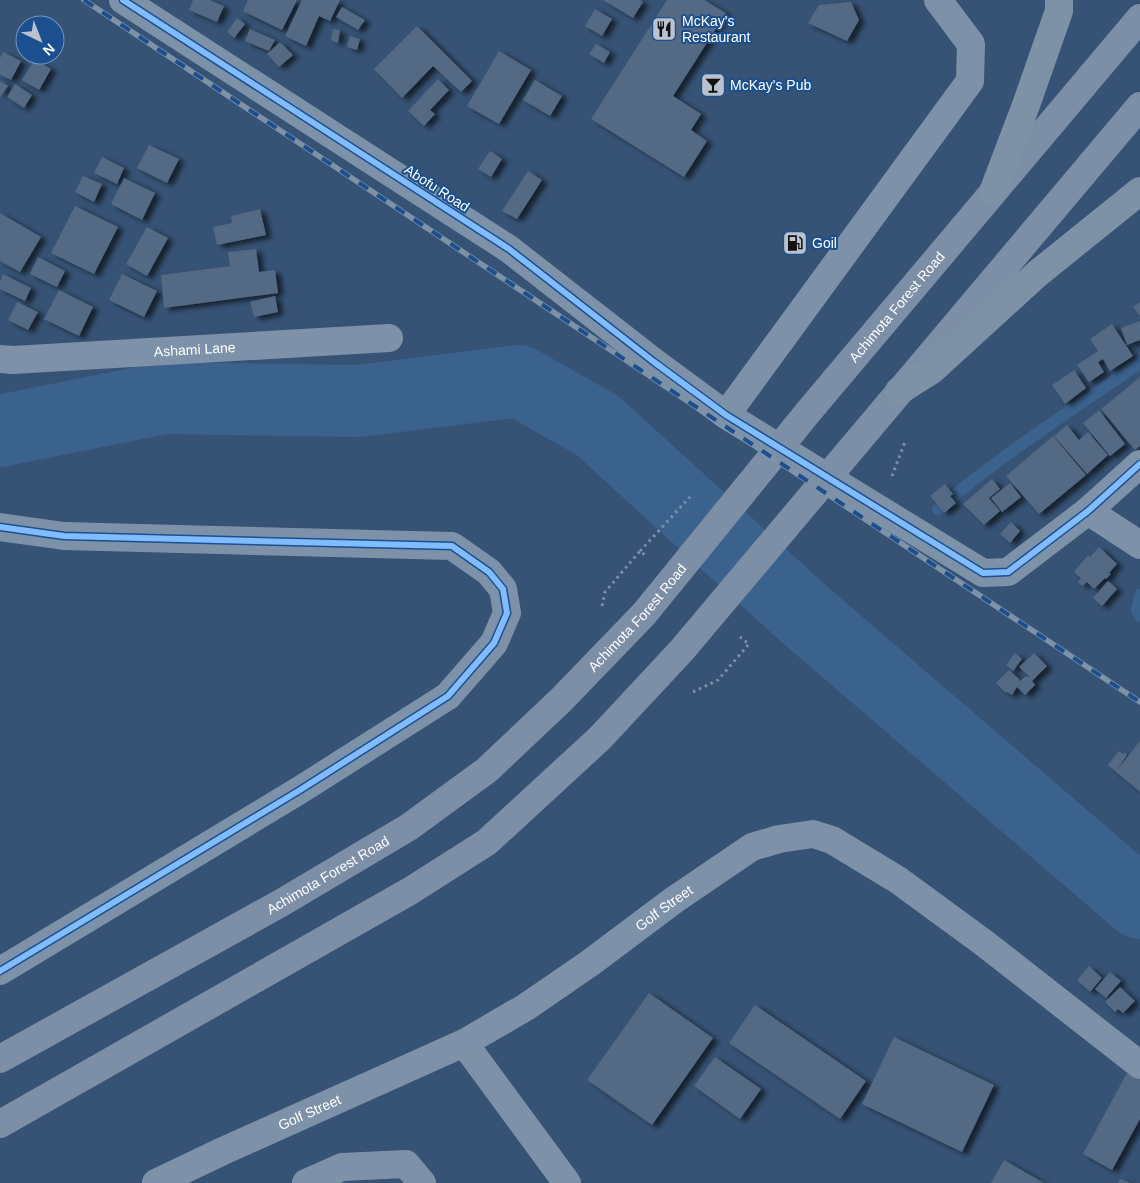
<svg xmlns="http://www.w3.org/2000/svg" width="1140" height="1183" font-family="Helvetica,sans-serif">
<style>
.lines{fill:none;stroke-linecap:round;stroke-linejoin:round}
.stream{stroke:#3b618d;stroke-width:12}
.river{stroke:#3b618d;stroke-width:72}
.building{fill:#526984;filter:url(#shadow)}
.path{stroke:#7d92a8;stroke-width:3;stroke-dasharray:2.5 4;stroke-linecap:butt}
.minor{stroke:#7d92a8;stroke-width:28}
.major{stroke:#7d8ea7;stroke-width:28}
.highway{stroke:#7e92a7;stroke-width:28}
.rail-casing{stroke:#7e92a7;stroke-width:5.5}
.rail{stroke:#1b4f8f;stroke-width:4;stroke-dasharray:11;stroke-linecap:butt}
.cycleway-casing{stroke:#1b4f8f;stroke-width:9}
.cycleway{stroke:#80bcff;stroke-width:6}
.labels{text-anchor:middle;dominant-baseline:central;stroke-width:4;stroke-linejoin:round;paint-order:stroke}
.poi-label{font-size:14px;fill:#fff;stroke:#1b4f8f;text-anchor:start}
.street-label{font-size:14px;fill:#fff;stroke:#1b4f8f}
</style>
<defs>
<filter id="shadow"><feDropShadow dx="5.5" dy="3" stdDeviation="2.5" flood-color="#0009"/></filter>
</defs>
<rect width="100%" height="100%" fill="#365274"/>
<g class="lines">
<g class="stream">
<path d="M938,509c63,-54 134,-99 202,-146"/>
<polyline points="1140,595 1137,611 1140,616"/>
</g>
<polyline class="river" points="0,431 164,398 359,401 519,381 597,425 804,614 1140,903"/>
</g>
<g class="building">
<polygon points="193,0 209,0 224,6 217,22 189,10"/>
<polygon points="248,0 297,0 282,30 243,11"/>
<polygon points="302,0 340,0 330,21 319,16 306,46 285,36"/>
<polygon points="603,0 640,0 643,2 633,18"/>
<polygon points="667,0 704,0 726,13 673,96 701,114 691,130 707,141 684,177 591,119"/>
<polygon points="851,2 859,20 847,41 808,23 819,5"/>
<polygon points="342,7 365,20 358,30 336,17"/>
<polygon points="595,9 612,19 602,36 585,26"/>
<polygon points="237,18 245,24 234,38 227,32"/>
<polygon points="417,26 472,81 461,92 433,66 402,98 374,69"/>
<polygon points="250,29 275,40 269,51 245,41"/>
<polygon points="333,29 340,30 338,43 331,40"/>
<polygon points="350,36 360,39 357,50 347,47"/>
<polygon points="280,42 293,55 279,67 267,54"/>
<polygon points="596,44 610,52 604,63 589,54"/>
<polygon points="499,51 531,70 499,124 467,106"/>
<polygon points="3,52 21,61 11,80 0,75 0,58"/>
<polygon points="35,59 51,69 39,90 22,80"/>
<polygon points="438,79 449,90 430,110 435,114 424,126 408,111"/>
<polygon points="535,80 562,96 550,116 523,100"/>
<polygon points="0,81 8,86 0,97"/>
<polygon points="15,84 32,95 24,108 7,97"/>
<polygon points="149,145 179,159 167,183 137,168"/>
<polygon points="490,151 502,159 491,177 478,169"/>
<polygon points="102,157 124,168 117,184 94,173"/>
<polygon points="528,171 542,180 517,219 502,211"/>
<polygon points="83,176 102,184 94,202 75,192"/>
<polygon points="124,178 155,193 142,220 111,204"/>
<polygon points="75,206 118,227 94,274 51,253"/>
<polygon points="260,209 266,235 217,245 213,227 232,223 231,216"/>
<polygon points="0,213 41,237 20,272 0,261"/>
<polygon points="147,227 168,238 147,276 126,264"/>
<polygon points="256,249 259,272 275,270 278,293 164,308 161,275 230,266 228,252"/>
<polygon points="38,257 65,271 57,287 30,274"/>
<polygon points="3,274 31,288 25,301 0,289 0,281"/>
<polygon points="122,274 157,291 144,317 109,300"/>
<polygon points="59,290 93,307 79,336 44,319"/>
<polygon points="275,296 278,312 254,317 250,302"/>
<polygon points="17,302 38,312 28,330 8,320"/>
<polygon points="1140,302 1140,316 1133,307"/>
<polygon points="1140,321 1140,340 1127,345 1121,328"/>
<polygon points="1112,324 1133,356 1110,371 1103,359 1098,362 1104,372 1089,382 1077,365 1098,351 1090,339"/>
<polygon points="1074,370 1086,388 1065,404 1052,385"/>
<polygon points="1140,377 1140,446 1135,450 1101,409"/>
<polygon points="1099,410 1125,444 1110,456 1083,423"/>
<polygon points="1067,425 1079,440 1088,432 1108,455 1087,474 1054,436"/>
<polygon points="1053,436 1086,475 1039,514 1006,476"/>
<polygon points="992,479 1000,489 989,498 1000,511 984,525 963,504"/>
<polygon points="1010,483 1021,497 1002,512 991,498"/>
<polygon points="945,484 953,494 950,496 956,503 944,513 930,496"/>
<polygon points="1011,522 1020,531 1010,543 1000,534"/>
<polygon points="1099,547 1117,564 1109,573 1111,574 1106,579 1105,578 1094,589 1087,582 1082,586 1078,582 1081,578 1074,572 1088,555 1090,557"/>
<polygon points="1108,581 1117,589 1102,606 1093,598"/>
<polygon points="1015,653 1022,659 1013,671 1006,665"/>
<polygon points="1034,653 1047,666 1032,681 1035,685 1025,695 1017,687 1012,695 1007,692 1006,693 996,683 1009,670 1020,680 1019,682 1026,676 1028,677 1029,676 1019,667"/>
<polygon points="1140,741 1140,792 1108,765 1119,751 1123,754 1125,752 1127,755 1117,770"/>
<polygon points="1089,966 1102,978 1090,992 1077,980"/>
<polygon points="1110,972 1121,981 1106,998 1095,989"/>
<polygon points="1120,987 1135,1001 1123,1013 1118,1009 1115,1012 1105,1002"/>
<polygon points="649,993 713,1038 652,1125 587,1080"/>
<polygon points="755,1005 866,1081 840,1119 729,1043"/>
<polygon points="894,1037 994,1085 962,1152 862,1104"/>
<polygon points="715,1057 761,1089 740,1119 694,1086"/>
<polygon points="1128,1071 1140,1077 1140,1119 1112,1170 1083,1154"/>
<polygon points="1004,1160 1044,1183 991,1183"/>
<polygon points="1120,1179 1131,1183 1118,1183"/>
</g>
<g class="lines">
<g class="path">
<polyline points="892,476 905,442"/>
<polyline points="640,551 690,497"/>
<polyline points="602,606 605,592 640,551 646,556"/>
<polyline points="693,692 718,680 749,644 740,637"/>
</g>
<g class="minor">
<polyline points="123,0 509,249 654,362 726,415 983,573 1008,572 1088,511 1140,464"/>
<path id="s1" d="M0,359l13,1 376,-22"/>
<polyline points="726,415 970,81 971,44 938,0"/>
<polyline points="1088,511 1140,545"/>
<polyline points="0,527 64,536 452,546 489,572 503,589 507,613 494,643 448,696 300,790 0,971"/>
<polyline points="464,1043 567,1183"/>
<path id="s2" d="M156,1183l67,-32 241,-108 62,-36 64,-44 84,-63 78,-53 27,-8 34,-5 19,6 66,40 86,63 156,122"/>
<polyline points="306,1183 342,1167 406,1164 422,1183"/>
</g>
<g class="major">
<path id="s3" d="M0,1059l281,-156 128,-76 78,-57 74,-70 83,-86 165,-203 331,-393"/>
<polyline points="0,1124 410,891 487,842 600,738 682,650 1140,106"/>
</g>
<g class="highway">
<polyline points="993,192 1026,105 1059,11 1059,0"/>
<polyline points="899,391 932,370 1037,274 1140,191"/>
</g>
<defs>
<polyline id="rail" points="84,0 1140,702"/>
</defs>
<use href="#rail" class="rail-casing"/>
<use href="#rail" class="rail"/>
<defs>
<g id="cycleway">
<polyline points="123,0 509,249 654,362 726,415 983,573 1008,572 1088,511 1140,464"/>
<polyline points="0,527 64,536 452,546 489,572 503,589 507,613 494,643 448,696 300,790 0,971"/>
</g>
</defs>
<use href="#cycleway" class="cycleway-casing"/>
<use href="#cycleway" class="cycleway"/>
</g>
<defs>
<symbol id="restaurant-square" viewBox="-11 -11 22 22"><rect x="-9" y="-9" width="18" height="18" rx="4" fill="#b9c2ce" stroke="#1b4f8f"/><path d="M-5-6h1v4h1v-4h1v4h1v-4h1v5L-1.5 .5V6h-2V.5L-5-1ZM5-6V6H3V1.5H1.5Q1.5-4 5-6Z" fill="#111"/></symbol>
<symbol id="bar-square" viewBox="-11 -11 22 22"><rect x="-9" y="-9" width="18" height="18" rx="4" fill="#b9c2ce" stroke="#1b4f8f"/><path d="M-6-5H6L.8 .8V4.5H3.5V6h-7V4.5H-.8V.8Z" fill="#111"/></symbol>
<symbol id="fuel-square" viewBox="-11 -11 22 22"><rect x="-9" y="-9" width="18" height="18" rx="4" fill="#b9c2ce" stroke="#1b4f8f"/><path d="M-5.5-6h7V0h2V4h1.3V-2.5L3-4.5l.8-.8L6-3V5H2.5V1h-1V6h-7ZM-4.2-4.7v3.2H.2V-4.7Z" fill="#111"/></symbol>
</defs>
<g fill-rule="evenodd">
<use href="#restaurant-square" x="650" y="15" width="28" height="28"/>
<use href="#bar-square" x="699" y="71" width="28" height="28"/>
<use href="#fuel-square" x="781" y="229" width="28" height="28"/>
</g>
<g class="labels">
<g class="poi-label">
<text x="682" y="21">McKay's<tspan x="682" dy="16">Restaurant</tspan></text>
<text x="730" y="85">McKay's Pub</text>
<text x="812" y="243">Goil</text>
</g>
<g class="street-label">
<text transform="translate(437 188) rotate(33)">Abofu Road</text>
<text stroke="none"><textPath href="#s3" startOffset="1186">Achimota Forest Road</textPath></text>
<text stroke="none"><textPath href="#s1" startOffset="195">Ashami Lane</textPath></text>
<text stroke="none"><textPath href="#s3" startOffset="781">Achimota Forest Road</textPath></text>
<text stroke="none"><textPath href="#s3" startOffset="376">Achimota Forest Road</textPath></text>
<text stroke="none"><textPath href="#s2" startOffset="580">Golf Street</textPath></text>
<text stroke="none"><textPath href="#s2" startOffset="169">Golf Street</textPath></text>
</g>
</g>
<g transform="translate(40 40) rotate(137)"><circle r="24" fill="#1b4f8f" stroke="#7695bc"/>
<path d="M0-4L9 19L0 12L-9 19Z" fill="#b9c2ce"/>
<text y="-8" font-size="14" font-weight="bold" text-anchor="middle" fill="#ffffff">N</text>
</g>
</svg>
